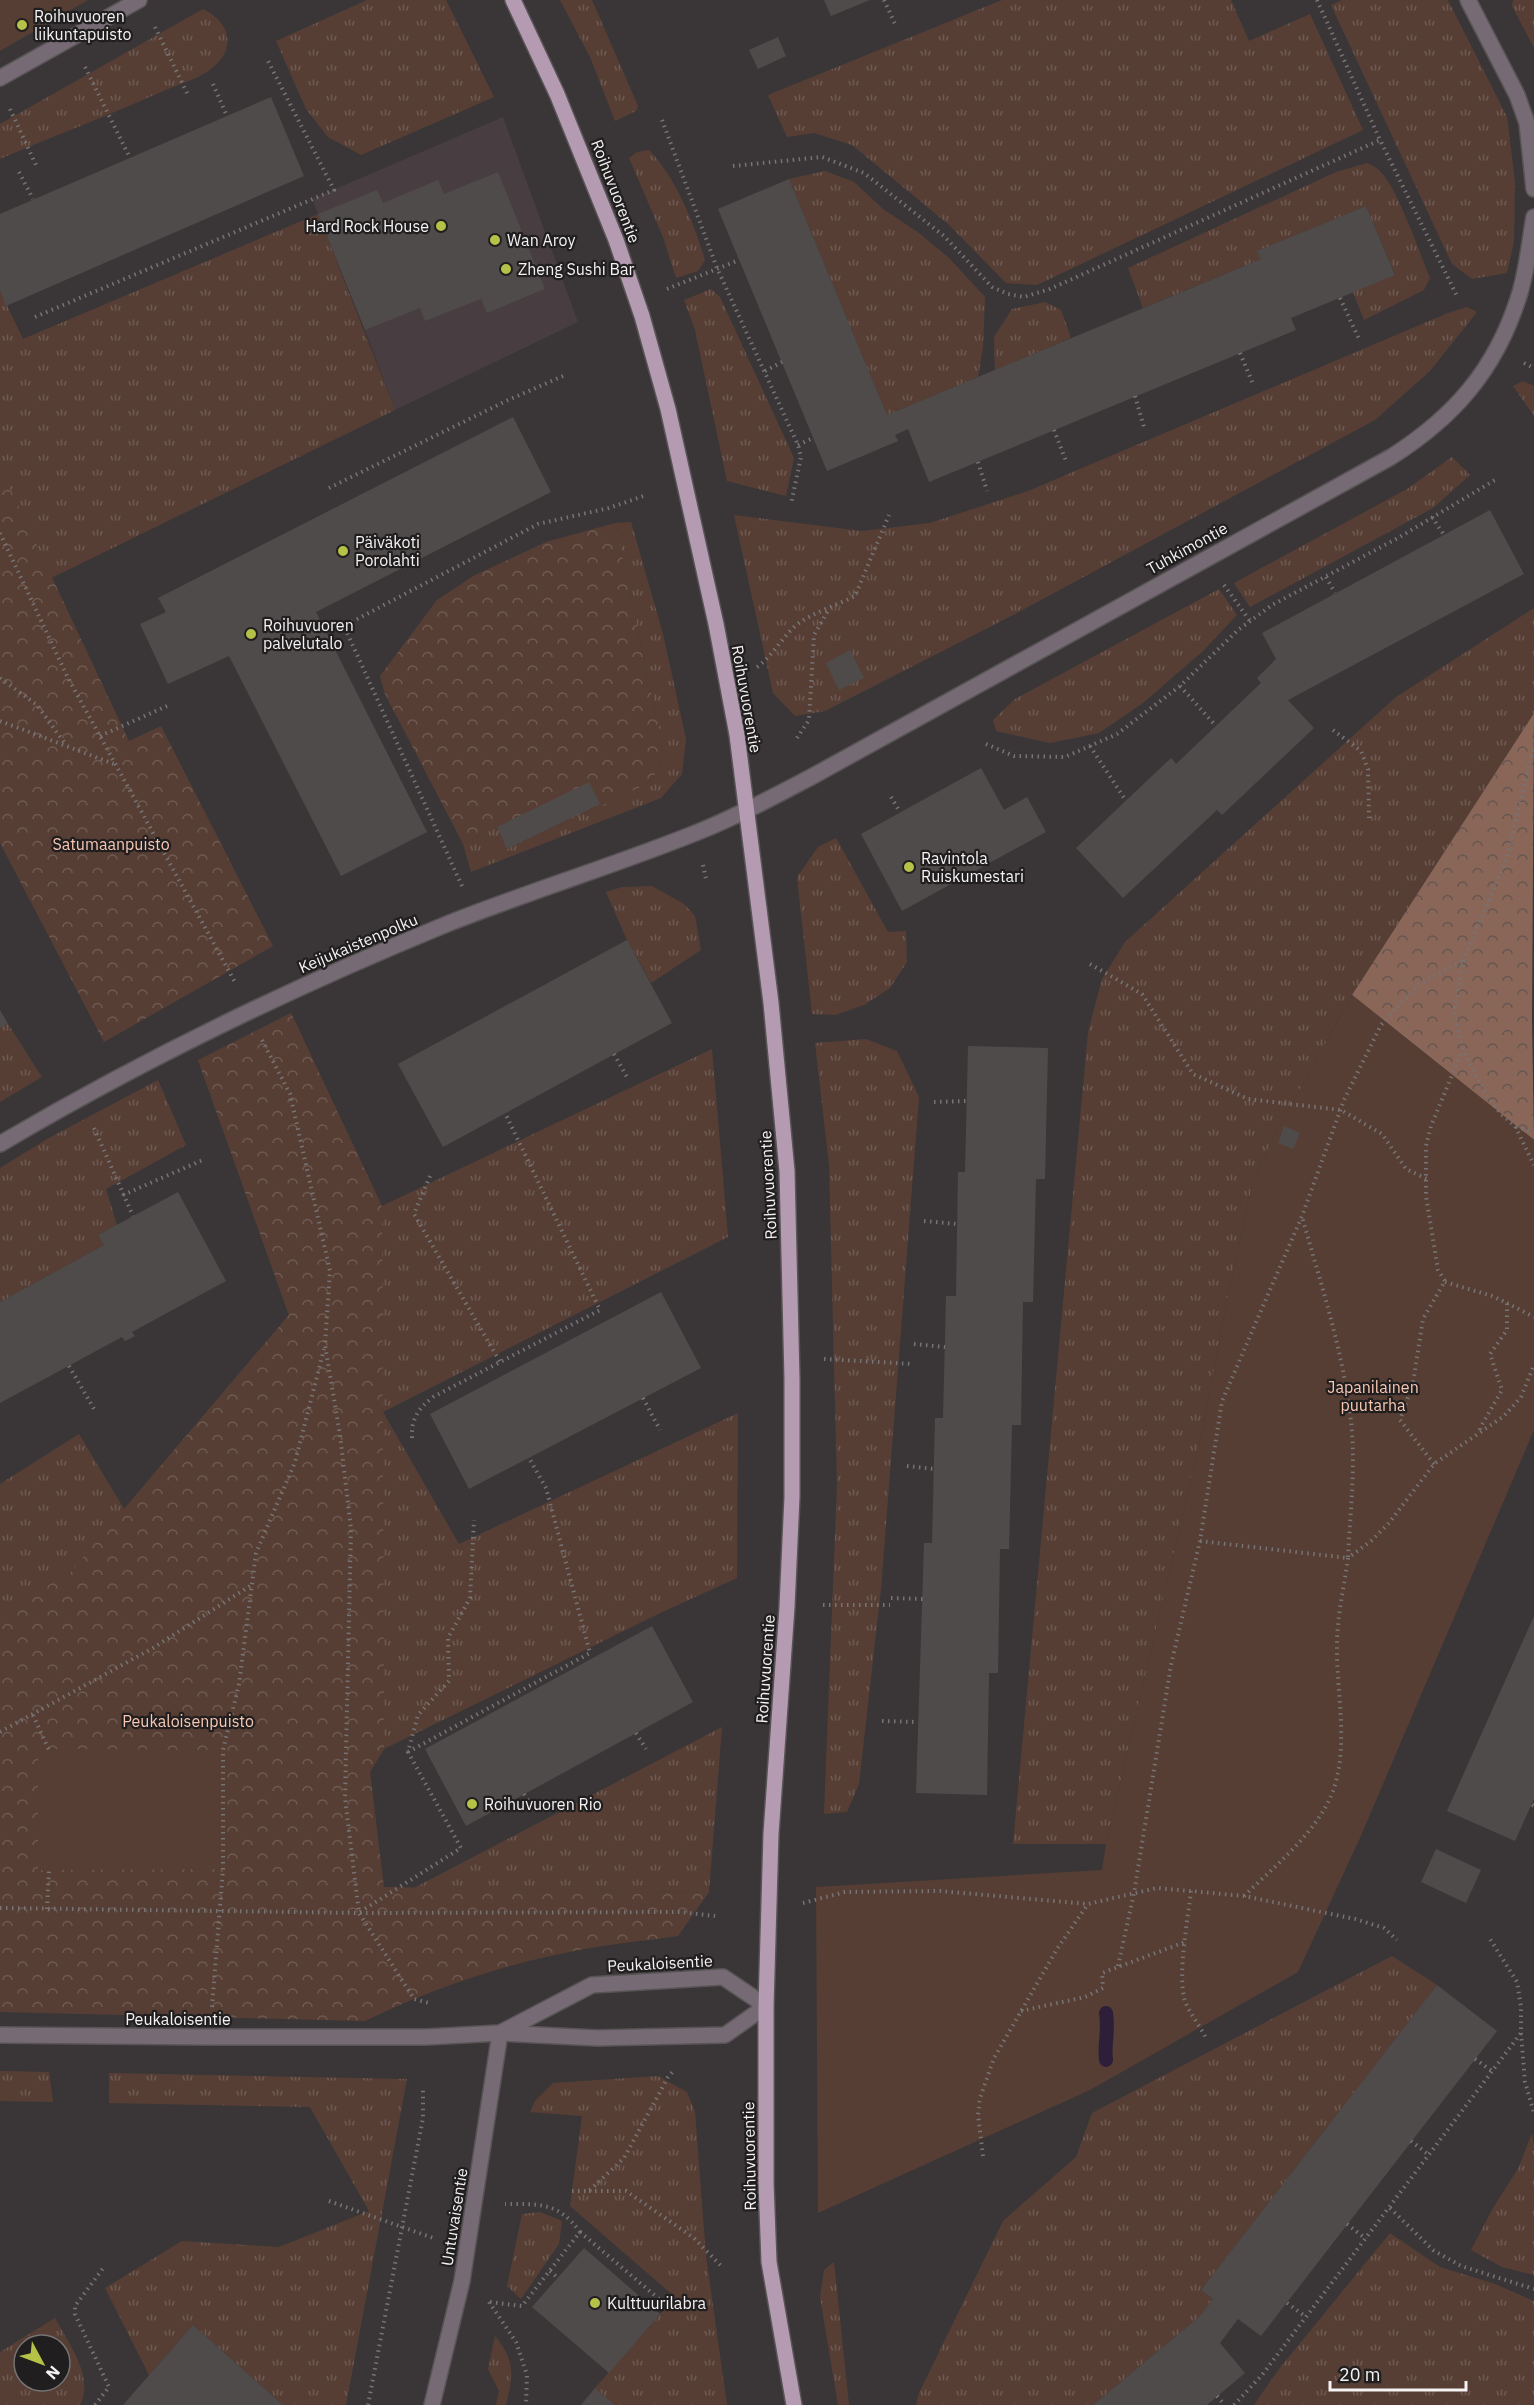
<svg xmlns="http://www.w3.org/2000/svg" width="1534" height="2405" font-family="'IBM Plex Sans',sans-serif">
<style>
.built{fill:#483d41}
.grass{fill:url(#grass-tufts);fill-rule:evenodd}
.forest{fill:url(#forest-crowns)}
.park{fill:url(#park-crowns)}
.garden{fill:#563e34}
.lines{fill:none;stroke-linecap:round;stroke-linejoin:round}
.stream{stroke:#2d1f39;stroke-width:14}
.building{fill:#504b4b}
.minor-casing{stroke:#585455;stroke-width:18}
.major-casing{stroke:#585455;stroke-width:18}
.path{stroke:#777475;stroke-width:4;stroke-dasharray:1.5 4.5;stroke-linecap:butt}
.minor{stroke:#766a74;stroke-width:15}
.major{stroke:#b59bb1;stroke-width:15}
.poi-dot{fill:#b6c148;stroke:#201e1e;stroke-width:2}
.labels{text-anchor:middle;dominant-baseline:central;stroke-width:4.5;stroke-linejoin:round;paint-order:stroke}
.poi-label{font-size:16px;fill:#f4f2f2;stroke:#201e1e;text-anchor:start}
.street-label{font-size:16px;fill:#f4f2f2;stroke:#201e1e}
.park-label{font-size:16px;fill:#fac7b3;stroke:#201e1e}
</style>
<defs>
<pattern id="grass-tufts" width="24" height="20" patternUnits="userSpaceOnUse" patternTransform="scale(1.5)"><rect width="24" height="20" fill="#563e34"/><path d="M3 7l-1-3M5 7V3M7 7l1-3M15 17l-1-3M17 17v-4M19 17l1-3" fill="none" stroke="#6f5a52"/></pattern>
<pattern id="forest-crowns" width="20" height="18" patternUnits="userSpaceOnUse" patternTransform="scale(1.5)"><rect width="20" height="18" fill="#896658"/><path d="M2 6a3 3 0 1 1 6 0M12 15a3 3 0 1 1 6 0" fill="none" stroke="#665650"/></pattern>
<pattern id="park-crowns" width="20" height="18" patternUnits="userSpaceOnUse" patternTransform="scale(1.5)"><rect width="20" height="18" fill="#563e34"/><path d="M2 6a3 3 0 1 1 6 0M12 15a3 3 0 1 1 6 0" fill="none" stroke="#6f5a52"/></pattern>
</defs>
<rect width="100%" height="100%" fill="#3a3637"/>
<polygon class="built" points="503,117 578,322 395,410 365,330 312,199"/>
<g class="grass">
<polygon points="367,0 446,0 494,97 361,155 328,137 306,109 276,41"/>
<polygon points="560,0 592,0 638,106 636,111 615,121 590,57"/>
<polygon points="1002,0 1231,0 1249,41 1310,14 1363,130 1037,285 1006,283 948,224 852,145 814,133 787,137 768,95"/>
<polygon points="1342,0 1448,0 1507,117 1515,182 1514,241 1507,273 1472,279 1452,264 1331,5"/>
<polygon points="1513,0 1534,0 1534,48 1512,6"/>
<path d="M203,9c28,14 34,40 8,60 -14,11 -35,16 -50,23 -53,24 -108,44 -161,67v-35z"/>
<path d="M649,150c27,28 45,73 56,110l-7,11 -22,7 -13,-41 -34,-79 8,-6z"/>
<path d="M1367,163c4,2 9,4 12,7 18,16 41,84 51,108l-6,12 -60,30 -11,-28 42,-18 -29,-68 -108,45 3,8 -118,49 -15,-40 208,-96z"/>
<polygon points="825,171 854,182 883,209 919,233 949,258 985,297 983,347 978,377 887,415 789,179"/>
<polygon points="318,214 395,410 39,584 0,506 0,291 23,339"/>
<polygon points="711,289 720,297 794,458 786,496 727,481 695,330 684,300"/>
<polygon points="1045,302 1061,310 1071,338 995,370 994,337 1012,309"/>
<polygon points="1467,307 1477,312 1430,371 1375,420 1015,614 825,711 795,716 773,693 734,515 862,531 930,523 1028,491 1448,313"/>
<polygon points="1523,381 1534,386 1534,416 1513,386"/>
<polygon points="1452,457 1470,475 1433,508 1250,607 1234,583 1407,489"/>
<polygon points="631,522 663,634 686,739 682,774 661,798 471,872 463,844 497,827 507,849 645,785 660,769 662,742 615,523"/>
<polygon points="1219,589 1237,615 1203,651 1143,703 1099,733 1050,743 996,731 993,720 1015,699"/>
<polygon points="1534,608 1534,713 1352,995 1273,1138 1253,1181 1226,1305 1204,1423 1106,1844 1013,1844 1088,1032 1102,979 1125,942 1396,697"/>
<polygon points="836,838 888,932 906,931 907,962 890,988 864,1005 835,1015 812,1014 797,877 818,847"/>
<polygon points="652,886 684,904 695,916 701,950 651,983 627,940 606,892 622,887"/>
<polygon points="291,1013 382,1206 712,1049 728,1237 383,1412 459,1544 738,1413 737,1578 658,1614 384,1749 360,1734"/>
<polygon points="8,1024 42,1077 0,1102 0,1028"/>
<polygon points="866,1039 897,1051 919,1097 881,1589 859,1784 847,1812 824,1814 837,1484 829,1165 815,1043"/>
<polygon points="198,1060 312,1332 0,1722 0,1484 79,1434 124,1509 289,1315"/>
<polygon points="158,1080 186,1145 106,1189 117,1225 98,1235 104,1245 0,1302 0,1168 47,1139"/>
<polygon points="722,1727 709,1892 414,1888"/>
<polygon points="1392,1956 1437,1985 1201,2290 1213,2299 1199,2317 1093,2405 916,2405 919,2393 1003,2221 1076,2157 1092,2113"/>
<polygon points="0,2071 49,2072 53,2102 0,2101"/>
<polygon points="109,2073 407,2079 346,2405 283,2405 193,2325 149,2375 105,2288 182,2241 279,2247 369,2211 310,2107 109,2103"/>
<polygon points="658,2076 687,2092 695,2112 706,2256 727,2405 615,2405 595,2388 675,2297 570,2206 582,2116 530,2112 535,2101 553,2083"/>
<polygon points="1532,2133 1534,2146 1534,2275 1502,2267 1471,2250 1493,2208 1519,2167"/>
<polygon points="540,2212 562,2221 559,2244 521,2299 507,2286 522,2214"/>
<polygon points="1390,2233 1440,2267 1495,2284 1534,2301 1534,2405 1254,2405 1279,2369"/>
<polygon points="834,2262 849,2405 838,2405 820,2297 824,2270"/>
<path d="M55,2318c13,25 40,59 25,87h-80v-53zM24,2345h36v36h-36z"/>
<path d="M495,2336c21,26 18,38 11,69h-10l3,-14 -11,-22z"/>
</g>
<polygon class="forest" points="1534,713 1532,1021 1534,1140 1352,995"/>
<g class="park">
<polygon points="0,467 129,741 161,726 273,946 104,1042 0,843"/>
<polygon points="615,523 662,742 660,769 645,785 507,849 497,827 463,844 385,694 380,676 437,600 475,575 546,542"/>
<path d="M291,1013l91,194 2,542 -14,23 14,115 325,5 -31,44c-34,5 -70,8 -104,15 -73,14 -143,38 -209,70l-365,-9v-402l68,-35 221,-260 -91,-255z"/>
</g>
<g class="garden">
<polygon points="0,0 88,0 0,51"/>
<polygon points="1352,995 1534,1140 1534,1430 1360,1838 1298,1972 1090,2090 818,2213 816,1887 1102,1870 1106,1844 1204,1423 1226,1305 1253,1181 1273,1138"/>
<polygon points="64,1749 223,1750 223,1869 38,1870 38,1750"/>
</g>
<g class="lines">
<path class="stream" d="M1106,2013c3,17 -2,31 0,47"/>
</g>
<g class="building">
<polygon points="824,0 870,0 831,16"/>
<polygon points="778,37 786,56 758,69 749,50"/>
<polygon points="271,97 304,176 6,306 0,291 0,214"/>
<polygon points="498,172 545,289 487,313 481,299 425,321 420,308 365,330 318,214 377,190 383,203 438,180 444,194"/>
<polygon points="789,179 887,415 1261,259 1257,251 1366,206 1395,275 1291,318 1296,330 929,482 908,429 895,435 898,441 827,471 718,209"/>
<polygon points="513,417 551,492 316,612 427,832 341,876 229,656 168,684 140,624 166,612 158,598"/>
<polygon points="1490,510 1524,574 1288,700 1314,728 1222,815 1217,810 1123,898 1076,848 1171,758 1176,764 1261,683 1257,678 1276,659 1262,633"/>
<polygon points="850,650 864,678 839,690 826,663"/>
<polygon points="981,768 1004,810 1027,797 1046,832 902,911 861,834"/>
<polygon points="589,782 600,804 507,849 497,827"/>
<polygon points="627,940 672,1023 443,1147 398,1064"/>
<polygon points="0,1010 8,1024 0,1028"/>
<polygon points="968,1046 1048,1048 1045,1179 1036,1179 1033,1302 1023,1302 1021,1425 1012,1425 1009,1549 1000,1549 998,1673 989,1673 987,1795 916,1793 924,1543 932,1543 935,1418 943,1418 946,1296 956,1296 958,1172 965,1172"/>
<polygon points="1284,1126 1300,1133 1293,1149 1278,1143"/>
<polygon points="178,1192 226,1281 132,1332 135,1336 125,1341 122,1337 0,1403 0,1302 104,1245 98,1235"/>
<polygon points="661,1292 701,1368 469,1489 430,1414"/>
<polygon points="1534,1616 1534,1799 1515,1841 1447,1811"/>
<polygon points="652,1626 693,1702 466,1826 425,1749"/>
<polygon points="1436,1849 1481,1870 1466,1903 1421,1882"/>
<polygon points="1437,1985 1497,2031 1261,2336 1238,2319 1220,2343 1245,2373 1207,2405 1093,2405 1199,2317 1213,2299 1201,2290"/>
<polygon points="584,2248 660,2314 609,2373 532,2307"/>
<polygon points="193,2325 283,2405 123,2405"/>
<polygon points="595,2388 615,2405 581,2405"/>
</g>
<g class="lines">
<defs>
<g id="minor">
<polyline points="1468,0 1517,95 1527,123 1534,189"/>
<polyline points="0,78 139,0"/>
<path d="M0,1144c144,-85 293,-157 447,-220 83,-33 169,-59 251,-92 40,-16 77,-36 115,-56l578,-319c63,-40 104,-87 127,-158 9,-26 11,-55 16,-82"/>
<polyline points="0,2035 209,2037 426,2037 500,2033 597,2038 725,2035 766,2006 723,1977 592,1985 500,2033"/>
<polyline points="432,2405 462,2281 500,2033"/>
</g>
<polyline id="major" points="513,0 557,94 616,240 642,316 668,409 716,624 737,735 771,1003 787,1171 792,1379 792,1497 787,1607 771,1834 766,2006 766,2183 769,2262 794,2405"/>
</defs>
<use href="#minor" class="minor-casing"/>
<use href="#major" class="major-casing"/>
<g class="path">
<polyline points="884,0 895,24"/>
<polyline points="1317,0 1380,140"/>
<polyline points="155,27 188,95"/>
<polyline points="85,67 130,158"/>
<polyline points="213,84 227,116"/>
<polyline points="10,109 36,165"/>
<polyline points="662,120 717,268 798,445 801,457 791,504"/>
<polyline points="733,166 822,157 864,173 944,236 992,287 1008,294 1024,297 1050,289 1380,140 1457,296"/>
<polyline points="19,172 33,199"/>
<polyline points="667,289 739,260"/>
<polyline points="1340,298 1359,339"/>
<polyline points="35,317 334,190 267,59"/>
<polyline points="1240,353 1253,384"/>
<polyline points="1524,363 1534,368"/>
<polyline points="765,371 782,362"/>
<polyline points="1135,396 1144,427"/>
<polyline points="1054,430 1066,461"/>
<polyline points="798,445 813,438"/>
<polyline points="978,462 987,491"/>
<polyline points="329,488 506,401 563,376"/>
<polyline points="1432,517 1444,535"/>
<polyline points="0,533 67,676 236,984"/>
<polyline points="1326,577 1335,593"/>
<polyline points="1224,585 1250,621"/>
<path d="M757,667c17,-12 25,-31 42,-44 16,-11 38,-18 56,-27l34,-81"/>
<polyline points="0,678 37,705 66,745"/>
<polyline points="1180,686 1216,726"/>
<polyline points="0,721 114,764"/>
<polyline points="1333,730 1361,751 1368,769 1369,818"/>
<polyline points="100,736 167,706"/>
<polyline points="797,738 809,720 814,635 829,609"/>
<polyline points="986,744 1014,756 1065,757 1117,734 1180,686 1238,630 1272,605 1398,538 1495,480"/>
<polyline points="1090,746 1126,801"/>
<polyline points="1534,750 1530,760 1507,858 1463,961 1454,1012 1463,1050 1486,1095 1501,1114 1515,1126 1534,1165"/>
<polyline points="891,797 900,812"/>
<polyline points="703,865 706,879"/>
<polyline points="462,886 344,626 538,524 609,508 646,495"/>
<polyline points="1090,964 1142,994 1193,1074 1248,1099 1341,1110 1382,1134 1406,1169 1427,1179"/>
<polyline points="262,1040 290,1094 330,1271 325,1345 340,1435 351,1529 345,1798 359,1913 414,1999 429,2003 429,2005"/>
<polyline points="614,1054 627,1077"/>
<polyline points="934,1102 967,1101"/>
<polyline points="1516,1127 1534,1132"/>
<polyline points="94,1128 133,1216"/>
<polyline points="430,1176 414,1214 500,1362"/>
<polyline points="123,1195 205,1159"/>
<polyline points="924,1221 957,1224"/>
<polyline points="1445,1282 1492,1296 1507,1303 1507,1330 1490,1354 1502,1390 1480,1428 1480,1433"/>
<polyline points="1507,1303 1534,1317"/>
<polyline points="914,1344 945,1347"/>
<polyline points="824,1359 913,1364"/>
<polyline points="69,1366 94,1409"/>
<polyline points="643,1398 660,1430"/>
<path d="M412,1438c-1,-19 6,-29 21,-41l167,-87 -95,-197"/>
<polyline points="1434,1464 1400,1420 1413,1383 1423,1319 1445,1281 1438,1270 1426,1196 1426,1146 1431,1126 1462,1051"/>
<polyline points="907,1466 934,1469"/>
<path d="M1200,1541l148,17c2,-45 8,-91 3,-137 -8,-70 -30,-137 -49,-204"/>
<polyline points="891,1598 923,1599"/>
<polyline points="823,1605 890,1605"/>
<polyline points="33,1715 49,1750"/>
<polyline points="882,1721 917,1722"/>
<polyline points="0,1732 153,1648 250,1586"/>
<polyline points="636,1733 646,1749"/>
<polyline points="408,1752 590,1653 546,1488 529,1458"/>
<polyline points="524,1794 532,1807"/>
<polyline points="1532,1805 1534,1806"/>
<path d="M1191,1891c-3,28 -14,84 -6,110 5,13 15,25 21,37"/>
<path d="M1244,1896c28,-27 61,-54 81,-88 28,-48 11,-110 12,-163 0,-28 7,-58 11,-87l23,-17 18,-18 45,-59 70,-48 17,-19 13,-32"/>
<polyline points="803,1903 845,1892 940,1891 1088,1904 1157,1888 1244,1896 1355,1919 1384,1928 1397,1940"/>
<polyline points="0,1908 359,1913 680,1912 715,1916"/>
<polyline points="47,1909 49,1870"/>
<polyline points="360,1912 461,1848 408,1752 418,1715 449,1681 448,1638 470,1598 474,1520"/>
<polyline points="1118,1966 1134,1893 1171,1665 1200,1541 1222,1401 1302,1216 1344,1100 1381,1025 1419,984 1463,961"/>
<polyline points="212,2007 223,1869 223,1750 239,1684 256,1553 295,1462 324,1349"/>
<polyline points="1021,2011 1085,1997 1103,1988 1102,1973 1185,1942"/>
<polyline points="1521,2033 1525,2082 1534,2113"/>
<polyline points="1475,2059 1492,2071"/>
<polyline points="1411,2141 1429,2155"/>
<polyline points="983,2156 978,2115 980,2098 994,2058 1057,1949 1088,1904"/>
<polyline points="572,2191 589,2191 624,2158 668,2077 675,2069"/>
<polyline points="589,2191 626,2191 694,2238 723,2268"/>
<polyline points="329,2201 436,2239"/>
<polyline points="1390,2208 1433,2250 1461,2266 1534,2289"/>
<polyline points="1347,2224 1366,2239"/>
<polyline points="580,2232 659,2299 652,2307"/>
<polyline points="550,2271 558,2278"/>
<polyline points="489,2302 516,2342 527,2375 526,2405"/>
<path d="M490,2302l32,4 58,-74c-22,-30 -40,-28 -75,-28"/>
<polyline points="1287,2303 1306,2317"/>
<polyline points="1217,2396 1225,2405"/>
<polyline points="95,2405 109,2387 75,2314 75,2306 104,2267"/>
<polyline points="368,2405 423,2118 423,2089"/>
<polyline points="1234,2405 1262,2375 1521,2033 1521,2007 1517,1982 1490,1939"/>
</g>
<use href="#minor" class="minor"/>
<use href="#major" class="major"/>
</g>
<g class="poi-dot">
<circle cx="22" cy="25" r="6"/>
<circle cx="441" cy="226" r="6"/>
<circle cx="495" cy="240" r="6"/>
<circle cx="506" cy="269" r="6"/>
<circle cx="343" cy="551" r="6"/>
<circle cx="251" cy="634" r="6"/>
<circle cx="909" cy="867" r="6"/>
<circle cx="472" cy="1804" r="6"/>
<circle cx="595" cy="2303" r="6"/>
</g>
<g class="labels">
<g class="poi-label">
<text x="34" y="16">Roihuvuoren<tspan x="34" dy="18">liikuntapuisto</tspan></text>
<text x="429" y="226" text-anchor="end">Hard Rock House</text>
<text x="507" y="240">Wan Aroy</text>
<text x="518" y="269">Zheng Sushi Bar</text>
<text x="355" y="542">Päiväkoti<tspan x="355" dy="18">Porolahti</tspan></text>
<text x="263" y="625">Roihuvuoren<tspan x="263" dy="18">palvelutalo</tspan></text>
<text x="921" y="858">Ravintola<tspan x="921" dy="18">Ruiskumestari</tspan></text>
<text x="484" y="1804">Roihuvuoren Rio</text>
<text x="607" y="2303">Kulttuurilabra</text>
</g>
<g class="street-label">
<text transform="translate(616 191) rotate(69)">Roihuvuorentie</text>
<text transform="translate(1187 548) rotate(-29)">Tuhkimontie</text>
<text transform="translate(747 699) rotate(80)">Roihuvuorentie</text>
<text transform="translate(358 943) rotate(-23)">Keijukaistenpolku</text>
<text transform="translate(768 1185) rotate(-93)">Roihuvuorentie</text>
<text transform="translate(765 1669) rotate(-86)">Roihuvuorentie</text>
<text transform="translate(660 1963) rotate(-3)">Peukaloisentie</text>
<text x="178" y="2019">Peukaloisentie</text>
<text transform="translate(749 2156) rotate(-91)">Roihuvuorentie</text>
<text transform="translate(454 2217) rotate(-81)">Untuvaisentie</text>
</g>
<g class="park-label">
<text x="111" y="844">Satumaanpuisto</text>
<text x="1373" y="1387">Japanilainen<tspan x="1373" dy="18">puutarha</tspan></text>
<text x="188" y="1721">Peukaloisenpuisto</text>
</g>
</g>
<g transform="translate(42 2363) rotate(131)"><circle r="28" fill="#201e1e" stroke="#757373" stroke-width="1.5"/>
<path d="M0-4.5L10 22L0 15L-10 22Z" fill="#b6c148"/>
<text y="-9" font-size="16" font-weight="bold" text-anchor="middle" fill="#f4f2f2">N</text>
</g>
<path d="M1330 2381v9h136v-9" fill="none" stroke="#f4f2f2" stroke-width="3"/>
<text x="1339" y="2381" font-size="18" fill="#f4f2f2" stroke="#201e1e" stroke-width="4.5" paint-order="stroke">20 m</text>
</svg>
